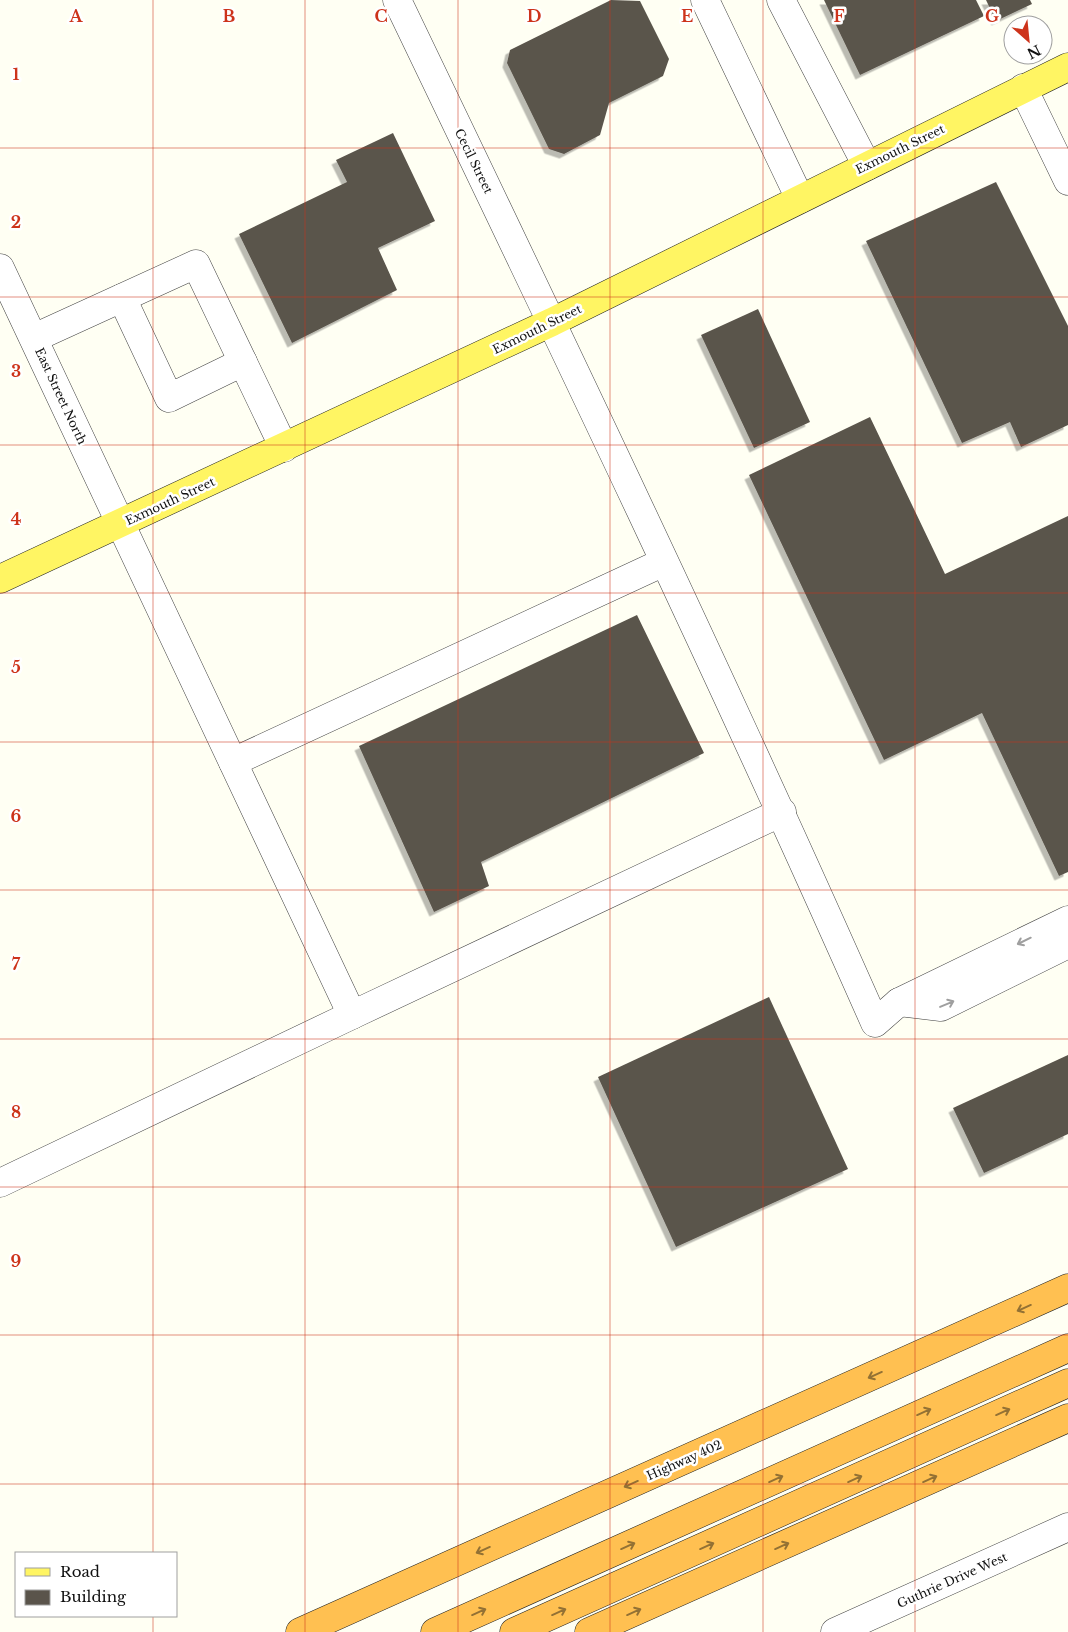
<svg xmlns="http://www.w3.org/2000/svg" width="1068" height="1632" font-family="'Libre Baskerville',serif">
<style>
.building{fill:#5a544b;filter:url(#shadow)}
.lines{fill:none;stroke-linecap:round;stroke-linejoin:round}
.minor-casing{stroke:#434343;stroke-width:29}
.major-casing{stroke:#212121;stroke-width:29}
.highway-casing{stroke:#212121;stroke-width:29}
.minor{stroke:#fff;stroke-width:28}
.major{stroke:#fff563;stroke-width:28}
.highway{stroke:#ffc051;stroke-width:28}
.oneway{stroke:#9f9f9f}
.oneway2{stroke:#937134}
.grid{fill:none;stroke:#cd331b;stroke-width:1;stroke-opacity:0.55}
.labels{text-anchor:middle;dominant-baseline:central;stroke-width:5;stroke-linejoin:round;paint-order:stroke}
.street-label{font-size:12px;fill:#101010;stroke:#fff}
.grid-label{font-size:16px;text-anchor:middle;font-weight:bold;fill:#cd331b;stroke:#fff;stroke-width:5;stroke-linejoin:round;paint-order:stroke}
</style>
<defs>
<filter id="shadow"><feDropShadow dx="-4.5" dy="4.5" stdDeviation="0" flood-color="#0004"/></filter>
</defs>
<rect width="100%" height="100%" fill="#fffff3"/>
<g class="building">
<polygon points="611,0 640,1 669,59 663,76 609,103 600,135 564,154 549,149 507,63 510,50"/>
<polygon points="824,0 976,0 984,16 860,75"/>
<polygon points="986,0 1030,0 1032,4 996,21"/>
<polygon points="393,133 435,221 378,248 397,290 292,343 239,234 347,182 336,160"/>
<polygon points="996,182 1068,326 1068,425 1021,447 1010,422 962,443 866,241"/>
<polygon points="758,309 810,422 754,448 701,335"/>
<polygon points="870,417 945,574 1068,516 1068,872 1059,876 982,713 884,760 749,475"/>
<polygon points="637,615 704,753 481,862 489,886 434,912 359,746"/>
<polygon points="769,997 848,1169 676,1247 598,1077"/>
<polygon points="1068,1055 1068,1134 984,1173 953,1108"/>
</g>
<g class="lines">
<defs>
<g id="minor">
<path d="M397,0c163,339 326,679 478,1023l24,-21 169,-82"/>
<polyline points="705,0 800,199"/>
<polyline points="781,0 867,166"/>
<polyline points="1023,88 1068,181"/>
<polyline points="0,268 352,1015 782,812"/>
<polyline points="122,298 169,398 243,362"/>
<polyline points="34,338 196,264 284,448"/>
<polyline points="233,762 664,562"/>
<polyline points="899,1002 941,1007 1068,944"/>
<polyline points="0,1183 352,1015"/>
<polyline points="835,1632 1068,1527"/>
</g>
<polyline id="major" points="0,579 552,322 1068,67"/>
<g id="highway">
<polyline points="300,1632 1068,1288"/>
<polyline points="435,1632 1068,1348"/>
<polyline points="514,1632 1068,1383"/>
<polyline points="589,1632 1068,1418"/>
</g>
</defs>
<use href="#minor" class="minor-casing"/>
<use href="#major" class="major-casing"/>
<use href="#highway" class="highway-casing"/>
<use href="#minor" class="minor"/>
<use href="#major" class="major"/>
<use href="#highway" class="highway"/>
</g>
<defs><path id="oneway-shaft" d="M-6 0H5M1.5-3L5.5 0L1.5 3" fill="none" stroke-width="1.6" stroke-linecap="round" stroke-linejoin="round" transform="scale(1.25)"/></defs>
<g class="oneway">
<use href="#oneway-shaft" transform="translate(1024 941) rotate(154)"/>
<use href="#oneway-shaft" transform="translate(947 1004) rotate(-23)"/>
</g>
<g class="oneway2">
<use href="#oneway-shaft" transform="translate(1024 1308) rotate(156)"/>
<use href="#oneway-shaft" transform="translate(875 1375) rotate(156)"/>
<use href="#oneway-shaft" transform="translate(924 1412) rotate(-24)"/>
<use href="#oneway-shaft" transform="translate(1003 1412) rotate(-24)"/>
<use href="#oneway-shaft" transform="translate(776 1479) rotate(-24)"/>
<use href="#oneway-shaft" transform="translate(855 1479) rotate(-24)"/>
<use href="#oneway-shaft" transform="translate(930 1479) rotate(-24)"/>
<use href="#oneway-shaft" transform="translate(631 1484) rotate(156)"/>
<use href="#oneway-shaft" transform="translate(628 1546) rotate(-24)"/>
<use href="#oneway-shaft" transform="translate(707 1546) rotate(-24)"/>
<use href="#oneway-shaft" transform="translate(782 1546) rotate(-24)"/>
<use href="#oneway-shaft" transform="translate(483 1550) rotate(156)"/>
<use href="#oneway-shaft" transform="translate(479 1612) rotate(-24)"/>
<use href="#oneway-shaft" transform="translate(559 1612) rotate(-24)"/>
<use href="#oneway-shaft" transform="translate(634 1612) rotate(-24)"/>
</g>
<path class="grid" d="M153,0v1553M305,0v1632M458,0v1632M610,0v1632M763,0v1632M915,0v1632M0,148h1068M0,297h1068M0,445h1068M0,593h1068M0,742h1068M0,890h1068M0,1039h1068M0,1187h1068M0,1335h1068M0,1484h1068M153,1616v16"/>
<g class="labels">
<g class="street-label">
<text transform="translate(900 149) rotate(-26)">Exmouth Street</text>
<text transform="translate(474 161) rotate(64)">Cecil Street</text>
<text transform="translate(537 329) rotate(-26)">Exmouth Street</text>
<text transform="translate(61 396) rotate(65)">East Street North</text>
<text transform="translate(170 501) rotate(-25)">Exmouth Street</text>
<text transform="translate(684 1460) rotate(-24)">Highway 402</text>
<text transform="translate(952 1580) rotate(-24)">Guthrie Drive West</text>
</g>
</g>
<g class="grid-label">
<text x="76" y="22">A</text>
<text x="229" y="22">B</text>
<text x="381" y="22">C</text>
<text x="534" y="22">D</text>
<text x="687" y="22">E</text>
<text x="839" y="22">F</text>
<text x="992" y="22">G</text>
<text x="16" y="80">1</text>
<text x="16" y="228">2</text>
<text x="16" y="377">3</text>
<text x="16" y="525">4</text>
<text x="16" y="673">5</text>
<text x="16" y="822">6</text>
<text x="16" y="970">7</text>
<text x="16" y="1118">8</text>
<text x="16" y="1267">9</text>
</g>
<rect x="15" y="1552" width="162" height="65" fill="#ffffff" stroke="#9f9f9f"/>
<rect x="25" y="1568" width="25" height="8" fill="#fff563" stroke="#9f9f9f"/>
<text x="60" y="1577" font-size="15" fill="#101010">Road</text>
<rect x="25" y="1590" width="25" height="15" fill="#5a544b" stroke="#9f9f9f"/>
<text x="60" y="1602" font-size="15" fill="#101010">Building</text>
<g transform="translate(1028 40) rotate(153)"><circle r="24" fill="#ffffff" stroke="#9f9f9f"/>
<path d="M0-4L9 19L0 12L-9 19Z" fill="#cd331b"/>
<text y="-8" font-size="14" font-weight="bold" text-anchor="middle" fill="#101010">N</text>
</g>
</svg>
